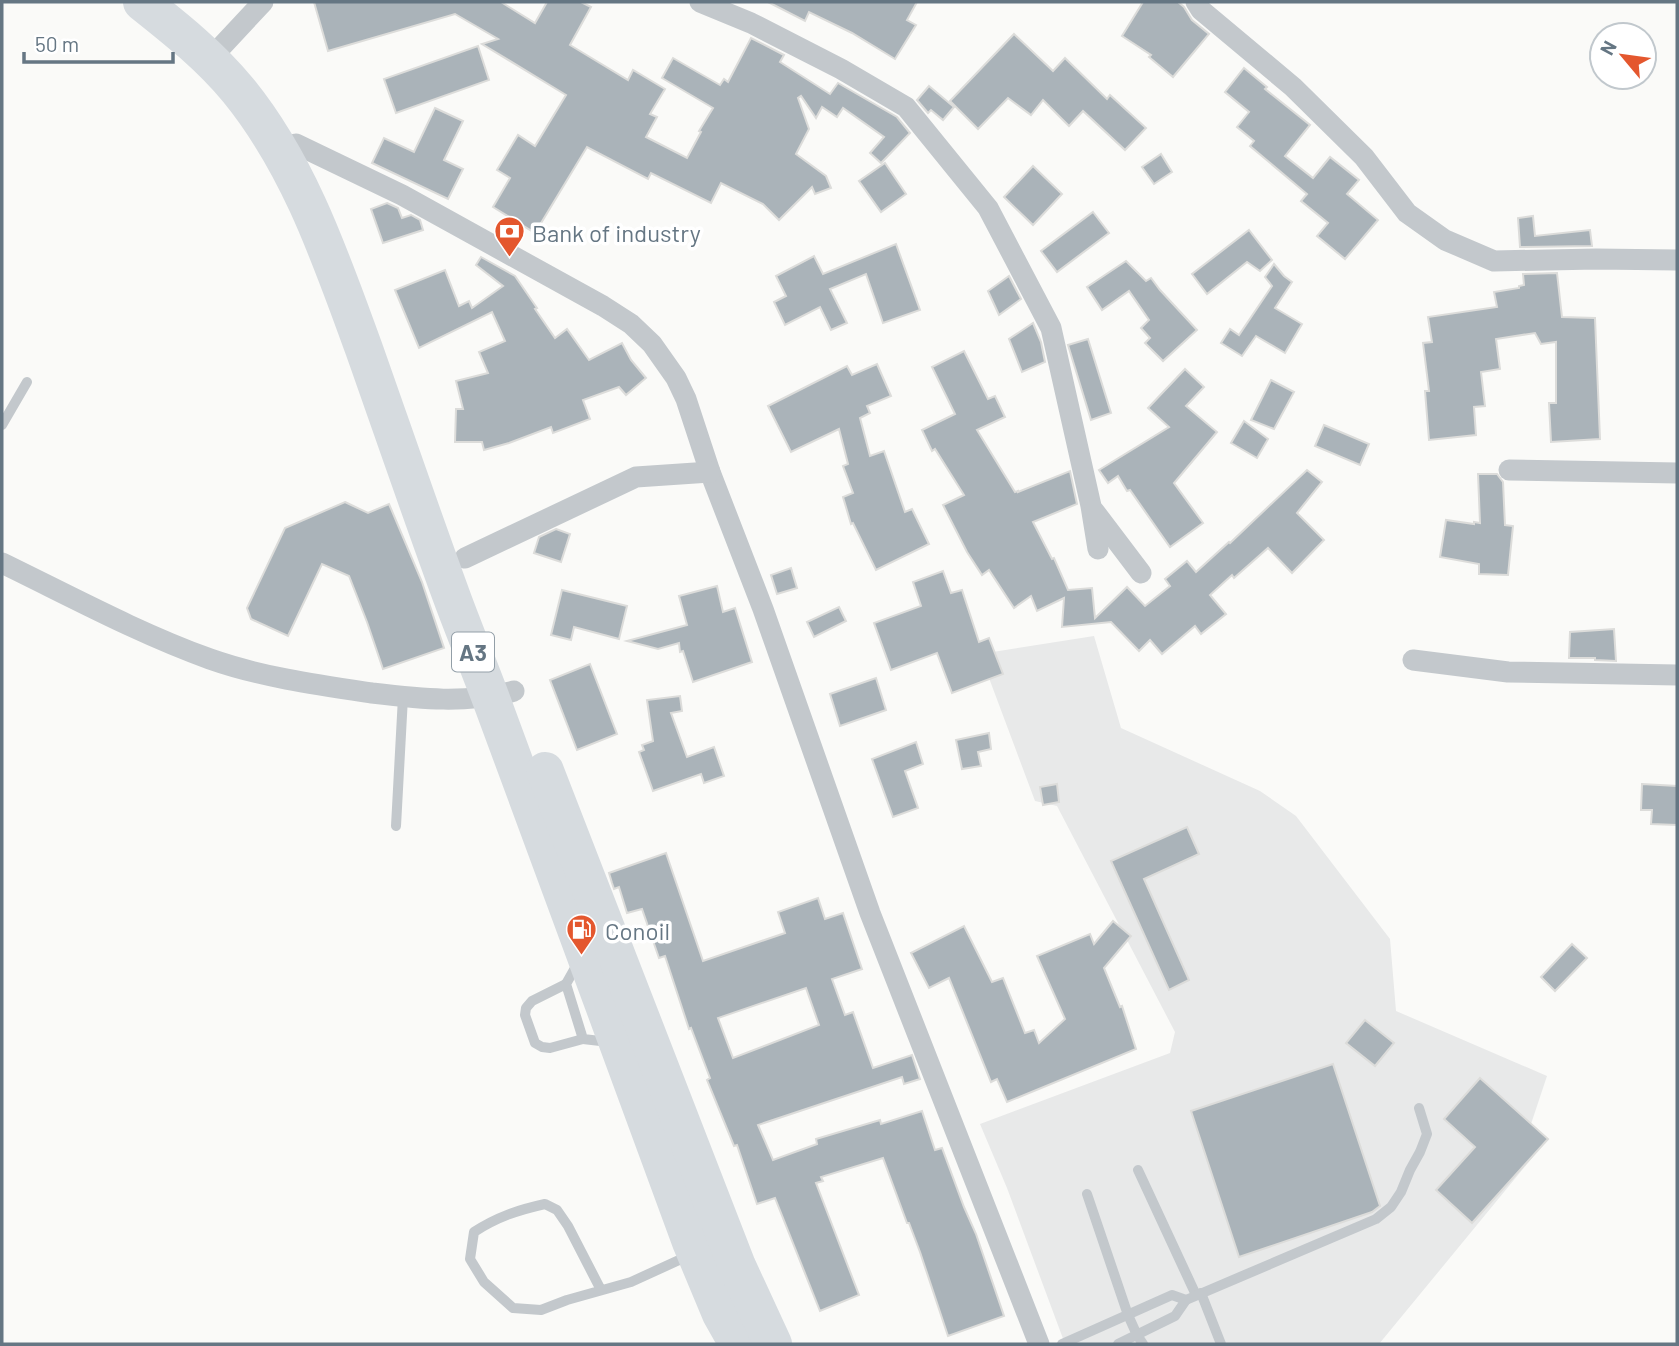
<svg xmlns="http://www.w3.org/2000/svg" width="1679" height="1346" font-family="Barlow,sans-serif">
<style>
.built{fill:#e8e9e9}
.building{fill:#aab3b9;stroke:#dcdcda;stroke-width:2;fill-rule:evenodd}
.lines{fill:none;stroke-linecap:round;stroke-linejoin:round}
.lane{stroke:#c3c8cc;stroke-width:10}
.street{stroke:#c3c8cc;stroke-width:21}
.highway{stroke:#d6dbdf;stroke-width:38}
.labels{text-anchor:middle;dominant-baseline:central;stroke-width:7;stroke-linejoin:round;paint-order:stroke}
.shield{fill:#fff;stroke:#939fa8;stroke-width:2}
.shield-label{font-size:23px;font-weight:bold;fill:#657683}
.poi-label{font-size:24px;fill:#657683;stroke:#fff;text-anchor:start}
</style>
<rect width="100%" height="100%" fill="#fafaf8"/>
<polygon class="built" points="1094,636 1121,728 1260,791 1296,816 1390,939 1396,1011 1547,1076 1529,1130 1537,1152 1379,1344 1065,1344 1007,1188 980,1124 1170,1053 1175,1032 1057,806 1035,801 980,654"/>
<g class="building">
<polygon points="314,2 501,2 535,23 547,2 581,2 591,7 570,45 628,80 633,70 665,89 650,114 657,117 646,137 687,158 701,132 699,131 713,108 662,78 673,58 720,85 724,79 728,82 751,38 784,55 780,62 830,94 838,83 897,117 910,133 881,163 870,153 884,137 843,108 837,117 822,107 816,118 801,96 798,98 809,129 796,154 826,176 831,188 815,194 812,187 779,220 763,204 721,183 711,203 651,173 648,179 587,147 535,233 493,207 510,178 497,170 518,135 535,146 566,95 482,44 498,39 455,14 328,51"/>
<polygon points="768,2 917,2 907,20 916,25 895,59 852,33 809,12 805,21"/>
<polygon points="1143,2 1178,2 1184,7 1192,20 1209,34 1173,77 1149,57 1151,55 1122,36"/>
<polygon points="1014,34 1053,71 1065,58 1107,99 1110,95 1146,128 1125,150 1083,111 1069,126 1043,100 1031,115 1008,98 978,129 950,101"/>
<polygon points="478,46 489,80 396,113 384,79"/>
<polygon points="1244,68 1267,87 1265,89 1310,125 1285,156 1313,178 1330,157 1359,180 1347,194 1378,220 1345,259 1317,236 1328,223 1301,201 1307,194 1250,146 1254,141 1237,127 1249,112 1225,92"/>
<polygon points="929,86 954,107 943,120 931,110 928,113 917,100"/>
<polygon points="435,108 463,121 444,160 463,169 448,199 372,163 384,138 414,152"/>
<polygon points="1161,154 1172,172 1154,184 1142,167"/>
<polygon points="885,163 906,194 881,212 859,181"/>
<polygon points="1033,166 1062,194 1033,225 1004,197"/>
<polygon points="387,203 398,208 402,218 411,215 420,220 423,230 383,243 371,209"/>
<polygon points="1093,212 1109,233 1057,272 1041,251"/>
<polygon points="1533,216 1535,236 1590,230 1592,246 1520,247 1518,218"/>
<polygon points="1249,230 1272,260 1260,271 1247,262 1207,294 1192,274"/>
<polygon points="896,244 920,310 883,323 866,274 830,289 847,323 831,330 820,307 785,325 774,302 786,296 776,276 814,256 823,274"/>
<polygon points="481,257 515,276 537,308 535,309 555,338 567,329 589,360 622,343 631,360 646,378 626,395 619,387 583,400 590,419 553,433 551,427 509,443 484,450 482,442 455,442 456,409 463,409 456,381 488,373 479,352 505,341 492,312 419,348 395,290 445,270 459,306 469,301 472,308 503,286 476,265"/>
<polygon points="1126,261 1146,281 1151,278 1160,290 1197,330 1163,361 1145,343 1150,338 1141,328 1149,320 1129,291 1102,310 1087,287"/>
<polygon points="1274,264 1284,276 1292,282 1275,308 1302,324 1285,353 1256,336 1242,356 1221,343 1230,329 1239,335 1272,286 1265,277"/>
<polygon points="1557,273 1562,317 1595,318 1600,439 1551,442 1549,403 1556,403 1556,342 1541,344 1535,333 1496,339 1500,369 1481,372 1485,406 1474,407 1476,435 1429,440 1425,391 1429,391 1423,343 1432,342 1428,317 1497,307 1494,292 1519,288 1519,286 1524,285 1523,274"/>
<polygon points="1009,276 1021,299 999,315 988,291"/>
<polygon points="1033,323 1041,342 1045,362 1022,372 1009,339"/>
<polygon points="1088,339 1111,413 1091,420 1068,345"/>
<polygon points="964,351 988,399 995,396 1005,417 977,430 1015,492 1018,491 1018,492 1070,471 1077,504 1033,522 1052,559 1054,558 1068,590 1092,588 1095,618 1127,587 1145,606 1170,586 1165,579 1187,561 1196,572 1229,542 1230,543 1307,470 1322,482 1297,513 1324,540 1292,573 1268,548 1234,578 1232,575 1210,595 1226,614 1201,634 1195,626 1162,654 1150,640 1139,651 1111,622 1062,627 1064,598 1037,611 1031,596 1014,608 989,570 982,575 967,552 943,505 964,495 935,449 932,451 922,430 955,414 932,367"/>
<polygon points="877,364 891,396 867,406 870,413 860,418 870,456 884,451 905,512 912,509 929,544 876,570 853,523 851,524 843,497 853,493 843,466 848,464 839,429 791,452 768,406 847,366 852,375"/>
<polygon points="1185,369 1204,387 1186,406 1217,432 1174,483 1203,523 1170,547 1130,490 1127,491 1118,476 1108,483 1099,470 1169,427 1148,408"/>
<polygon points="1271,380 1294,392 1274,429 1251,420"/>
<polygon points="1244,421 1268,439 1257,458 1231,443"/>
<polygon points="1324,425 1369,444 1360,465 1315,446"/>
<polygon points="1478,474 1497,474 1503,482 1505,525 1513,526 1508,575 1479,574 1479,564 1440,557 1446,520 1474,524 1474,522 1480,523"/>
<polygon points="345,502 368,513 389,504 422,582 444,648 383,669 367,622 349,576 322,564 288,636 251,619 247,608 285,528"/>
<polygon points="556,529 570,534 561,562 534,553 539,537"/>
<polygon points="791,568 797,588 777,594 771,575"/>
<polygon points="943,571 951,593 962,590 979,642 989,638 1003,674 952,693 937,653 891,670 874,623 921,606 913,582"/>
<polygon points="717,586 723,612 735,608 752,662 693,682 683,651 680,652 679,643 658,649 627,641 687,625 679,596"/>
<polygon points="562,590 627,606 619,639 574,627 571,640 551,635"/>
<polygon points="839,607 846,621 814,637 807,622"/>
<polygon points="1614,629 1616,661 1595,660 1595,658 1569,658 1570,632"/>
<polygon points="590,664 617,734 577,750 550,680"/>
<polygon points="876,678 886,710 840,726 830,694"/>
<polygon points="680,696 682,711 671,713 687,757 714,747 724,776 704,783 701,774 653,791 639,752 644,750 642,745 653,741 647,700"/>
<polygon points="989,733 991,749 978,752 981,766 962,769 956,740"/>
<polygon points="916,742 923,764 905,771 918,808 893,817 872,759"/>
<polygon points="1057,784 1059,802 1043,805 1040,787"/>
<polygon points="1642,784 1677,786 1677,825 1651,824 1652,810 1641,810"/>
<polygon points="1187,827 1199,854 1144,879 1189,980 1169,990 1111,861"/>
<path d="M666,853l37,108 82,-28 -7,-21 40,-14 7,21 18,-6 19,56 -30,10 13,36 8,-3 20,56 39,-13 8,24 -16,5 -2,-7 -144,48 15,35 44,-16 -1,-5 64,-19 1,4 41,-13 13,39 7,-2 22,59 12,27 28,82 -56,20 -28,-84 -11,-29h-2l-24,-65 -62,19 2,4 -7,2 43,112 -39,16 -45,-113 -18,6 -20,-59 -3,1 -27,-66 3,-2 -19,-50 -2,1 -24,-73 -6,2 -17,-49 -15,4 -8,-26 -5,2 -2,-6 -3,-10zM806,988l13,37 -86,33 -15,-40z"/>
<polygon points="1113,921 1131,936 1104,968 1120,1007 1122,1006 1136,1049 1007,1102 997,1079 991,1082 949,978 929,988 911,953 964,926 992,982 1003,978 1025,1033 1034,1030 1039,1043 1065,1019 1037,956 1090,934 1094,944"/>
<polygon points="1572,944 1587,958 1555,991 1541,977"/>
<polygon points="1365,1020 1394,1043 1375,1066 1346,1043"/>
<polygon points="1333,1064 1380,1206 1372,1212 1239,1257 1191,1111"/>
<polygon points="1480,1078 1548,1139 1472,1223 1436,1190 1475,1147 1444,1119"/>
</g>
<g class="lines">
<g class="lane">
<polyline points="2,425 27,382"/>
<polyline points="396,826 403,697"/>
<polyline points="579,961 566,984 583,1039 609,1042"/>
<polyline points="566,984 532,1001 526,1008 525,1015 535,1043 542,1047 550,1048 583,1039"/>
<polyline points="1138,1170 1196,1295"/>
<polyline points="1087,1194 1128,1315 1137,1335 1143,1344"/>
<path d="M601,1290l-33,-64 -11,-16 -12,-6c-27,6 -48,13 -71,28l-4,27 14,23 29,26 28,2 26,-10 64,-18 59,-27"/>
<polyline points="1201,1293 1221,1344"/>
<polyline points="1186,1300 1376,1219 1391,1207 1401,1192 1410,1170 1420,1152 1427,1134 1419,1108"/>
<polyline points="1062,1344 1172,1295 1186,1300 1175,1316 1118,1344"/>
</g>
<g class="street">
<polyline points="700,2 751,23 841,69 906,107 988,208 1051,328 1091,506 1098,549"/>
<polyline points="1196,2 1201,10 1293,87 1364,157 1407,213 1445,240 1494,261 1596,259 1677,260"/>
<polyline points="212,62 222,46 263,2"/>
<polyline points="296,144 402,195 603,306 631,324 652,344 676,378 686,399 710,472 763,609 870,913 1039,1344"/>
<polyline points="1509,470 1677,473"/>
<polyline points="1094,511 1141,573"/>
<polyline points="465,558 636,477 710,472"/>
<path d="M2,563c68,33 136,70 208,96 51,18 108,26 162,34 49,6 94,11 142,-2"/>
<polyline points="1413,660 1508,672 1677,675"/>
</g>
<g class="highway">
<path d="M142,2c34,27 68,54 96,88 62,76 93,169 126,259 30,85 59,170 90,254 12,32 25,64 37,96 68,181 133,362 200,543l30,72 17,30"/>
<polyline points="545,771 737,1266 773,1344"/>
</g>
</g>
<defs>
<symbol id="bank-pin" viewBox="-11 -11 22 30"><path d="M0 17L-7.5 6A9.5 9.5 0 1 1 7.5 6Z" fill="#e4572e" stroke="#fff"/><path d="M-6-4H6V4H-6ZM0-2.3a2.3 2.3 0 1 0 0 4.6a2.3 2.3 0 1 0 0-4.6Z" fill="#fff"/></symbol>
<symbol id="fuel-pin" viewBox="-11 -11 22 30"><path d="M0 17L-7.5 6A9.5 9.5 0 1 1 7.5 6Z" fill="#e4572e" stroke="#fff"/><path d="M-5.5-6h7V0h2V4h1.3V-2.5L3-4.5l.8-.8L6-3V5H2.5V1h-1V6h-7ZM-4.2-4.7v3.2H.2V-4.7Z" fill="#fff"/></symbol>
</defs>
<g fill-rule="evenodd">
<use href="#bank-pin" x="492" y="214" width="35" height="47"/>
<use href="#fuel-pin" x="564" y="912" width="35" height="47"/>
</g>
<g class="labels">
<rect class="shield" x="452" y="632.5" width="42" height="39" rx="5"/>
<g class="shield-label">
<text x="473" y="652">A3</text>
</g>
<g class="poi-label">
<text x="532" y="232">Bank of industry</text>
<text x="605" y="930">Conoil</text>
</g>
</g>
<rect width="1679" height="1346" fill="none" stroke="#657683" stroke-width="7"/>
<g transform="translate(1623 56) rotate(299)"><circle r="33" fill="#ffffff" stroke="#c1c8cd" stroke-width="2"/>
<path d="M0-5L12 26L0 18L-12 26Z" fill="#e4572e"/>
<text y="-10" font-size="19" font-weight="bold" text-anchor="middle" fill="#657683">N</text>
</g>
<path d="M24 52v10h149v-10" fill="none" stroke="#657683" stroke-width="3.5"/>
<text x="35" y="52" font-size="21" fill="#657683" stroke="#ffffff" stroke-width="5" paint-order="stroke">50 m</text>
</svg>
